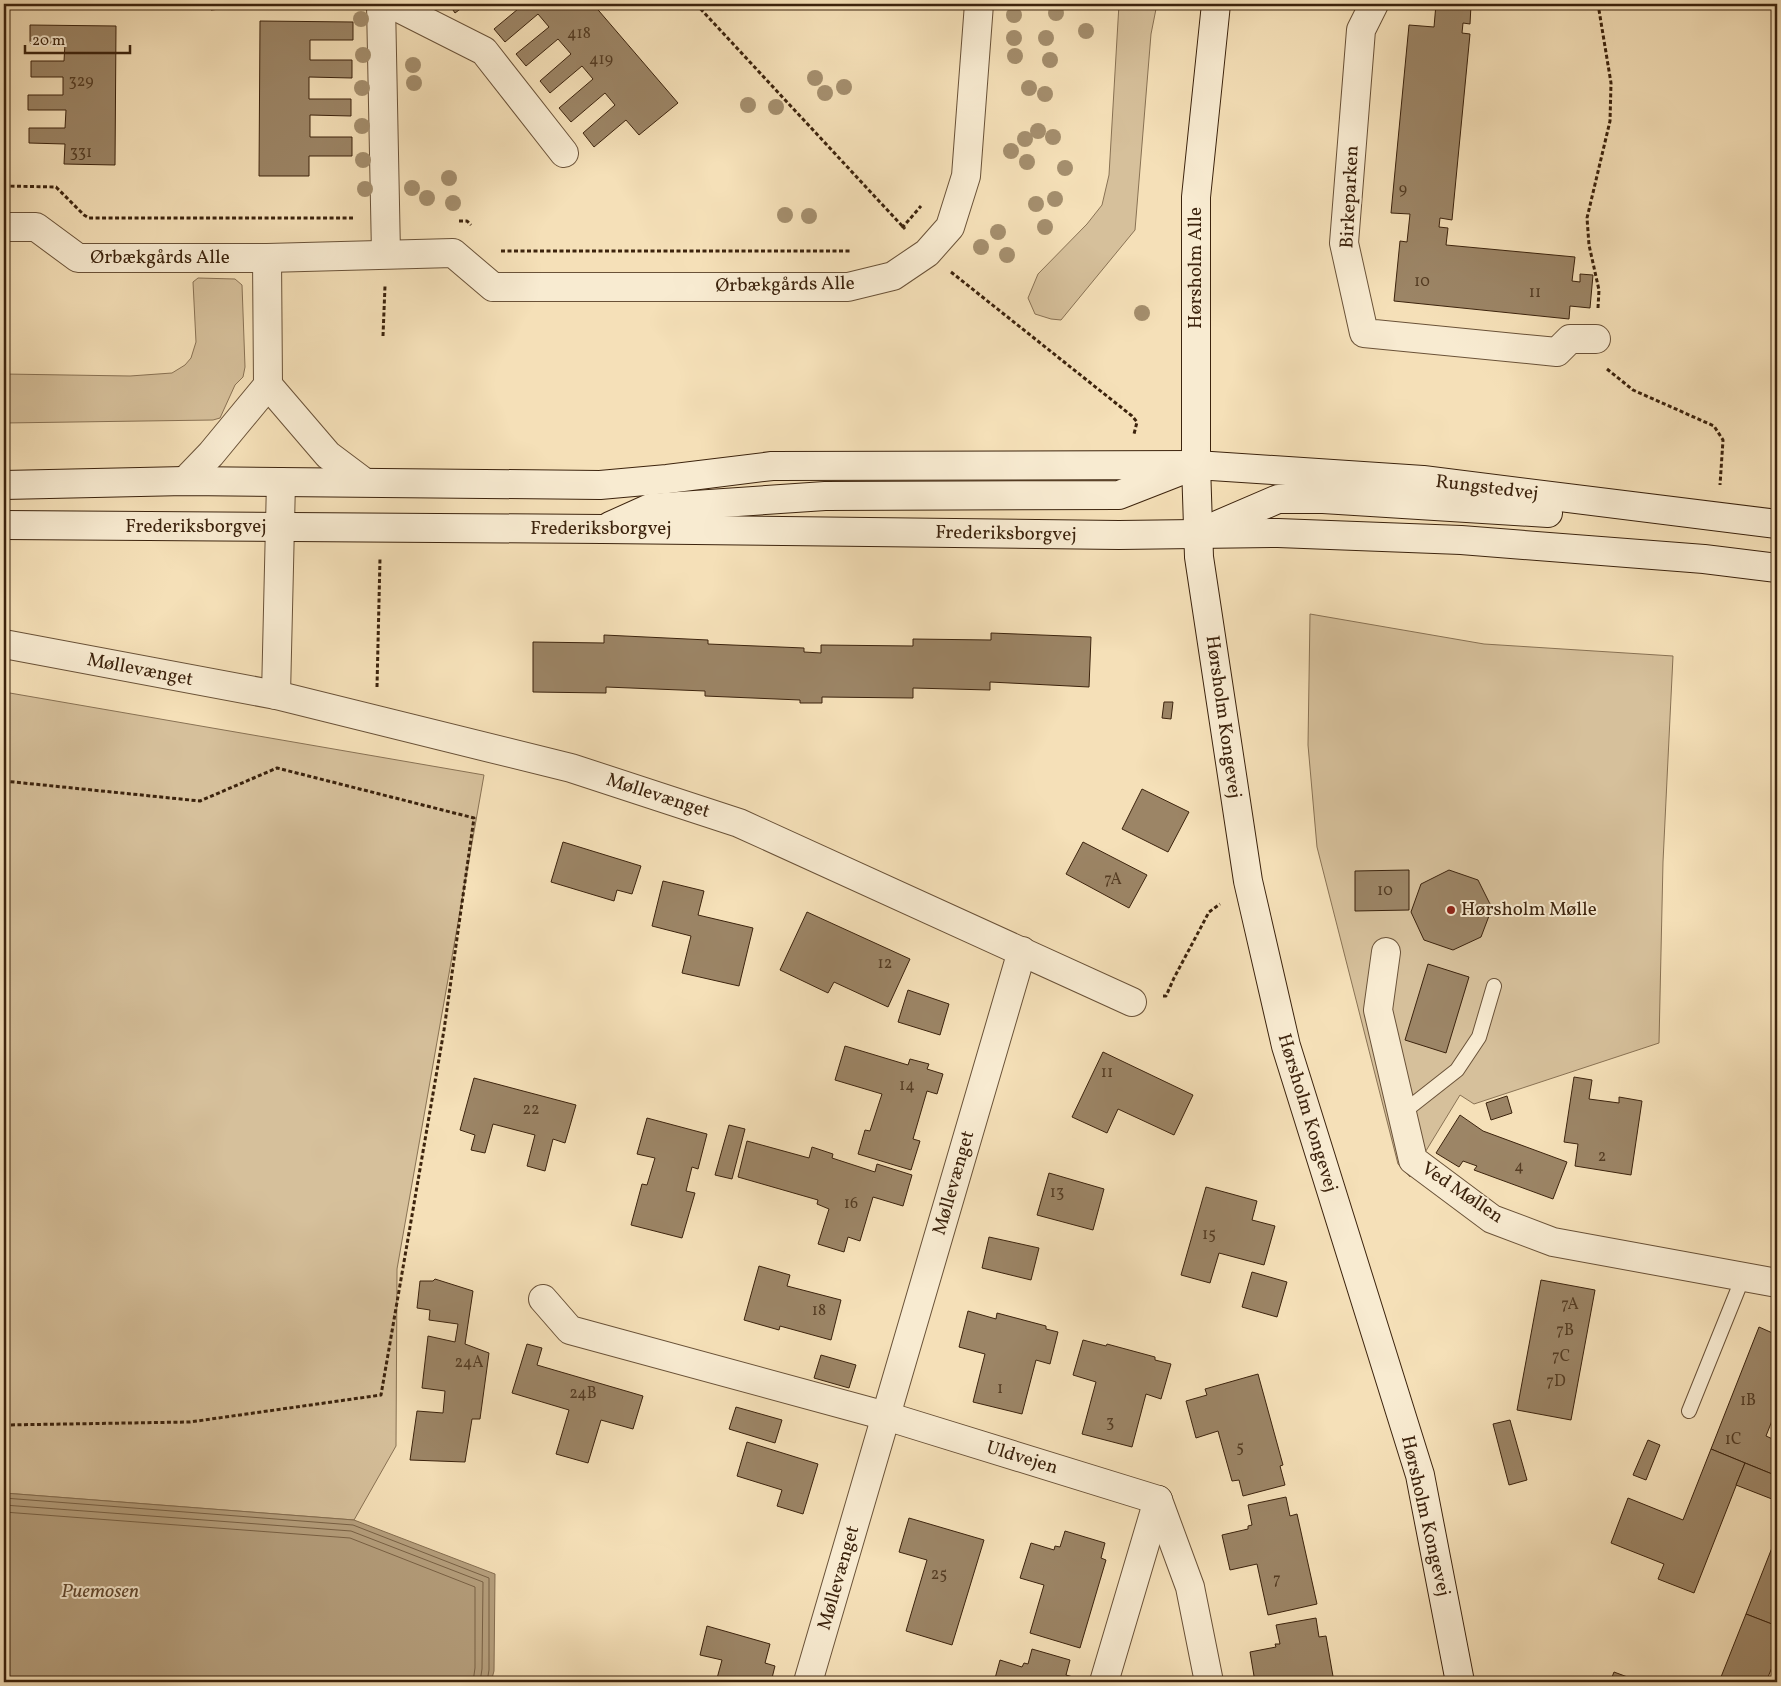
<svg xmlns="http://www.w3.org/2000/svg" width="1781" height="1686" font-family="Vollkorn,serif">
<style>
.green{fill:#d6c09b;stroke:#897254}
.water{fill:#b6a07e;stroke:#856e51}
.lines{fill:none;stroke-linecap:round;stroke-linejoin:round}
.shore{stroke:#796246;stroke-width:1}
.building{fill:#9c8566;stroke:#3c230d}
.lane-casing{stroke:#6a5238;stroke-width:16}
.street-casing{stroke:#6a5238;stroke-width:30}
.secondary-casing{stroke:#3c230d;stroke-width:30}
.path{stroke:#3c230d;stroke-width:3;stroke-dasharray:4 2.5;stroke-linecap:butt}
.lane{stroke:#f8ebd1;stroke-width:14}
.street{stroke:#f8ebd1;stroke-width:28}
.secondary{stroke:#f8ebd1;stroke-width:28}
.tree{fill:#a48e6d}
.poi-dot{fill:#8f2418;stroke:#f8ebd1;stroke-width:2}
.labels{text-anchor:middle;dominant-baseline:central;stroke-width:4;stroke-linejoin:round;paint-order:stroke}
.number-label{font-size:16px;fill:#543c23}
.street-label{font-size:19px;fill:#3c230d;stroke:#f8ebd1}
.poi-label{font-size:19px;fill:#3c230d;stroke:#f8ebd1;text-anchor:start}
.water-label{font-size:20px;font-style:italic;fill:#61482f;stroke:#f8ebd1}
</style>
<rect width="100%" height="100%" fill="#f5e0b8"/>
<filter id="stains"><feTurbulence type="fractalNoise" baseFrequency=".004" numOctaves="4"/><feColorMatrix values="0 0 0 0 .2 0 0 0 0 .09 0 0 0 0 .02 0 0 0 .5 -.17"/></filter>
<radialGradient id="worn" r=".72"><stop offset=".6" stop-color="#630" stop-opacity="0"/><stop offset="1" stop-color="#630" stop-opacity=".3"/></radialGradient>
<g class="green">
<polygon points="1119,4 1157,4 1151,34 1135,230 1061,320 1051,319 1035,314 1028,298 1038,274 1087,224 1102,205 1109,175"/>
<polygon points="198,278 235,279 242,285 245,367 243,377 235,385 220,418 213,420 4,423 4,374 130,376 172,373 185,365 191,358 196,342 193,282"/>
<polygon points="1310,614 1484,644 1673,656 1663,862 1659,1043 1474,1104 1460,1095 1410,1177 1398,1164 1317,847 1308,745"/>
<polygon points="4,692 484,775 397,1269 396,1446 354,1520 4,1493"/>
</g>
<polygon class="water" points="4,1493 354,1520 495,1574 494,1671 491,1682 4,1682"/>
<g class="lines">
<g class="shore">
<polyline points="4,1498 353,1525 489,1578 489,1670 487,1682"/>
<polyline points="4,1505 351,1531 483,1582 482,1669 480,1682"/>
<polyline points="4,1512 350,1538 475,1587 475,1668 473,1682"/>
</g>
</g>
<g class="building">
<polygon points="211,4 267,4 211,10"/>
<polygon points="449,4 467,4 455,13"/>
<polygon points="524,4 593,4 678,103 639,135 626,120 594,147 583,133 615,105 605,93 571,122 559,108 593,79 582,66 550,93 540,81 571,54 558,39 526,66 516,54 549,27 538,14 505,42 494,29"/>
<polygon points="1436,4 1487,4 1486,7 1471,5 1470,24 1463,23 1462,33 1470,34 1452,220 1440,218 1439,227 1448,228 1446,245 1575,257 1572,281 1580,282 1580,274 1593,275 1590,308 1570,306 1569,319 1394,301 1400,241 1407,242 1410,214 1391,213 1409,25 1434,27"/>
<polygon points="260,21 353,22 353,40 310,40 310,60 352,60 352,78 309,77 309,99 351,99 351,116 310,115 310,137 352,137 352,156 309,156 309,176 259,176"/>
<polygon points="30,25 116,26 115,165 64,164 65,144 29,143 29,128 65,128 66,110 28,110 28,95 63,95 63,77 31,77 31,61 64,61 65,43 30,43"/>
<polygon points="991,633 1091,637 1089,687 990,682 990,690 913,688 913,698 822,697 822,703 800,703 800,700 705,696 705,691 606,687 606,693 533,692 533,642 604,643 604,635 708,640 708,644 804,648 804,652 821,653 821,645 913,646 913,639 991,640"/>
<polygon points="1164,702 1173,702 1171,719 1162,718"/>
<polygon points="1142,789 1189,812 1168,852 1122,829"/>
<polygon points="563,842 641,866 632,894 617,890 614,901 551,882"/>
<polygon points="1083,842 1147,875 1129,908 1066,874"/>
<polygon points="1409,870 1409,910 1355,911 1355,871"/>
<polygon points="1449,870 1478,880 1492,908 1481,937 1453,950 1424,940 1411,912 1421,884"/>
<polygon points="663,881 704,891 698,915 753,928 739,986 682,973 691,936 652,926"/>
<polygon points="807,912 910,959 888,1007 834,982 828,993 780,970"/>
<polygon points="1428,964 1469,977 1446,1053 1405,1040"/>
<polygon points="908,990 949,1004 940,1035 898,1022"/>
<polygon points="845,1046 908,1065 910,1059 929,1064 927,1069 943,1074 937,1094 927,1091 913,1139 920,1141 911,1170 858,1154 865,1130 870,1131 882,1094 835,1080"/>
<polygon points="1103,1052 1193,1095 1174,1135 1118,1109 1107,1133 1072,1117"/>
<polygon points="1574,1077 1592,1080 1589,1099 1619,1103 1619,1097 1642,1101 1631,1175 1575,1166 1578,1144 1564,1142"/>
<polygon points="474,1078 576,1105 565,1143 553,1139 545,1171 527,1166 535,1135 493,1124 485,1153 471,1150 475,1135 460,1130"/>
<polygon points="1507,1096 1512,1113 1491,1120 1486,1103"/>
<polygon points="1460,1115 1483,1131 1567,1162 1553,1199 1474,1170 1477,1166 1463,1161 1459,1167 1436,1153"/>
<polygon points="647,1118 707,1134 698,1169 692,1167 686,1191 695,1193 682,1238 631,1225 642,1184 647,1185 655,1158 637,1154"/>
<polygon points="729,1125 745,1129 732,1179 715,1175"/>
<polygon points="747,1141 809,1158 812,1147 833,1154 832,1158 875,1172 877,1164 912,1175 903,1206 873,1197 860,1241 848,1237 844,1252 818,1244 829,1209 817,1204 818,1200 738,1177"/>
<polygon points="1049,1173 1104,1189 1093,1230 1037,1215"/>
<polygon points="1206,1187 1257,1201 1252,1220 1275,1226 1264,1265 1219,1253 1210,1283 1181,1275"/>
<polygon points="989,1237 1039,1248 1031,1280 982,1268"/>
<polygon points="759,1266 790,1275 787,1286 841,1300 831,1340 780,1326 779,1330 744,1320"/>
<polygon points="1252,1272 1287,1282 1277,1317 1242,1307"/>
<polygon points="435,1279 473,1291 465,1344 489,1353 480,1419 472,1419 465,1462 410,1460 417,1411 443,1413 445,1391 422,1388 428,1336 455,1342 458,1324 429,1320 430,1310 417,1308 420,1281 433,1281"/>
<polygon points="1541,1280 1595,1290 1571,1420 1517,1410"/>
<polygon points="968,1311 996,1319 997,1313 1046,1326 1046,1329 1058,1332 1050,1364 1036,1360 1022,1414 973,1402 985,1354 959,1347"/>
<polygon points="1759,1327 1777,1335 1777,1408 1766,1436 1777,1441 1777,1476 1711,1449"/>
<polygon points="1083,1340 1106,1346 1107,1344 1155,1357 1155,1360 1171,1364 1161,1399 1146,1394 1132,1447 1082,1434 1096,1382 1073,1375"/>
<polygon points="527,1344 542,1348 537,1365 643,1396 633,1429 601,1420 588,1463 556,1454 569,1410 512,1393"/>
<polygon points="821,1355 856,1365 849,1388 814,1378"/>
<polygon points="1258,1374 1283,1465 1280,1466 1285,1485 1243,1496 1239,1480 1232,1481 1218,1431 1196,1438 1186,1401 1207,1395 1205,1389"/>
<polygon points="736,1407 782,1420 775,1443 729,1429"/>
<polygon points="1510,1420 1527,1480 1509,1485 1493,1424"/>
<polygon points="1648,1440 1660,1445 1646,1480 1633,1475"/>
<polygon points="747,1442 818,1464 803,1514 777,1506 782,1490 737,1476"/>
<polygon points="1711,1449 1745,1463 1694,1593 1658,1579 1664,1564 1611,1543 1628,1498 1683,1520"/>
<polygon points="1745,1463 1777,1476 1777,1501 1736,1485"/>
<polygon points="1286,1497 1290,1516 1297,1514 1317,1604 1268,1615 1257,1564 1230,1570 1222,1535 1248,1529 1248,1526 1252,1525 1248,1505"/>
<polygon points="909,1518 984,1540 952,1645 906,1631 927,1560 899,1552"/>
<polygon points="1065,1531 1105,1543 1101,1558 1106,1560 1080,1648 1030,1633 1044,1585 1020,1578 1031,1543 1054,1550 1055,1546 1060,1547"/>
<polygon points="1777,1535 1777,1626 1746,1614"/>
<polygon points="1746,1614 1777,1626 1777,1655 1766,1682 1719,1682"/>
<polygon points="1316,1618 1319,1637 1326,1636 1334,1682 1255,1682 1250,1652 1276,1647 1275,1644 1280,1644 1276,1625"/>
<polygon points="707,1626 770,1644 765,1663 775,1666 771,1682 716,1682 722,1660 700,1655"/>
<polygon points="1032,1649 1070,1660 1066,1675 1073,1677 1072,1682 994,1682 1000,1660 1022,1667 1024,1663 1028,1664"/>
<polygon points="1614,1672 1641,1682 1610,1682"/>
</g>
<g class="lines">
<defs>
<g id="lane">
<polyline points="1401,1114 1457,1070 1479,1037 1494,986"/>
<polyline points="1689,1411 1743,1277"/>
</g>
<g id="street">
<polyline points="381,4 386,254"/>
<polyline points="391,4 484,51 564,153"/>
<polyline points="1374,4 1361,30 1344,243 1364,333 1557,352 1570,339 1596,339"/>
<polyline points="4,227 36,227 78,258 267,258 453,253 493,287 848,287 893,276 927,253 950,227 966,176 979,4"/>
<polyline points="268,385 328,455 364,482"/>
<polyline points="185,481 211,454 268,385 267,258"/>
<polyline points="4,644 276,695 571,768 739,823 1132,1002"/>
<polyline points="276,695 281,482"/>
<polyline points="1386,952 1378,1010 1413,1160 1492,1219 1553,1242 1777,1283"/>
<polyline points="543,1299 570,1330 886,1416 1158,1500"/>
<polyline points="1158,1500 1190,1587 1209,1682"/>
<polyline points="808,1682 1022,951"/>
<polyline points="1104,1682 1158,1500"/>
</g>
<g id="secondary">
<polyline points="1216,4 1196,197 1196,465 1199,557 1248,881 1286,1046 1420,1475 1460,1682"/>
<polyline points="4,485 185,481 600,485 667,479 772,466 1196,465 1423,480 1777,524"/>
<polyline points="4,525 603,529 1119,535 1278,533 1461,540 1704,559 1777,568"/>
<polyline points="610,526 650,508 825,496 1119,495 1183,470"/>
<polyline points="1208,529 1278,499 1323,499 1548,513"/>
</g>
</defs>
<use href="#lane" class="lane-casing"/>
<use href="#street" class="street-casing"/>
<use href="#secondary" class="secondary-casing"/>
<g class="path">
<polyline points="696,4 905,229"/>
<polyline points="4,186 56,187 84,215 89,218 353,218"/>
<polyline points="459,221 467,221 471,225"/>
<polyline points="902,228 921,206"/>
<polyline points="501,251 852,251"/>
<polyline points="951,272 1132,416 1137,422 1134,434"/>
<polyline points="1598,308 1599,290 1589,245 1587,218 1610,121 1611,83 1598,4"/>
<polyline points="383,336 385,286"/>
<polyline points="1607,369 1633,390 1714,426 1723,440 1720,485"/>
<polyline points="377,687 380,558"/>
<polyline points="4,781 200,801 277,768 474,818 444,1030 381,1395 190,1422 4,1425"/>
<polyline points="1163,996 1166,996 1174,978 1209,912 1220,904"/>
</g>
<use href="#lane" class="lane"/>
<use href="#street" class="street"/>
<use href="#secondary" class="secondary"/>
</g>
<g class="tree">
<circle cx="1056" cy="13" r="8"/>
<circle cx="1014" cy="15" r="8"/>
<circle cx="361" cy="19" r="8"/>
<circle cx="1086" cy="31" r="8"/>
<circle cx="1014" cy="38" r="8"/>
<circle cx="1046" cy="38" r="8"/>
<circle cx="363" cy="55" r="8"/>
<circle cx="1015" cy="56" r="8"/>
<circle cx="1050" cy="60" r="8"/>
<circle cx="413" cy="65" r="8"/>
<circle cx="815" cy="78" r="8"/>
<circle cx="414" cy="83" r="8"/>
<circle cx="844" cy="87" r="8"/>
<circle cx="362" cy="88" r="8"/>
<circle cx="1029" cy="88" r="8"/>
<circle cx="825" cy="93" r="8"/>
<circle cx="1045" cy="94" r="8"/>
<circle cx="748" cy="105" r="8"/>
<circle cx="776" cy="107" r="8"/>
<circle cx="362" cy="126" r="8"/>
<circle cx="1038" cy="131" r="8"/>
<circle cx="1053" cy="137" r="8"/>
<circle cx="1025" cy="139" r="8"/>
<circle cx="1011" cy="151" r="8"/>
<circle cx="363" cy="160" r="8"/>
<circle cx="1027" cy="162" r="8"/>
<circle cx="1065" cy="168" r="8"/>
<circle cx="449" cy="178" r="8"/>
<circle cx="412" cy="188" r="8"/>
<circle cx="365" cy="189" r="8"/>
<circle cx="427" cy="198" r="8"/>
<circle cx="1055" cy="199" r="8"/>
<circle cx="453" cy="203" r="8"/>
<circle cx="1036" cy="204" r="8"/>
<circle cx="785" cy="215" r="8"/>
<circle cx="809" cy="216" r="8"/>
<circle cx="1045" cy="227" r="8"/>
<circle cx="998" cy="232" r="8"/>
<circle cx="981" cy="247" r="8"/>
<circle cx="1007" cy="255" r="8"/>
<circle cx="1142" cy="313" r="8"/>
</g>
<circle class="poi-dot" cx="1451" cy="910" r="5"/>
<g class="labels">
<g class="number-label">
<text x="579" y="34">418</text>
<text x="601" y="60">419</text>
<text x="81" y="82">329</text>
<text x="81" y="153">331</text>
<text x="1403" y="190">9</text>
<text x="1422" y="282">10</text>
<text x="1535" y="293">11</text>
<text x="1113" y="880">7A</text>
<text x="1385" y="891">10</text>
<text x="885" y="964">12</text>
<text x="1107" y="1073">11</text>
<text x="907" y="1086">14</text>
<text x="531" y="1110">22</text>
<text x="1602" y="1157">2</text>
<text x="1519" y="1167">4</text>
<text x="1057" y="1193">13</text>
<text x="851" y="1204">16</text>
<text x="1209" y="1235">15</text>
<text x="1570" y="1305">7A</text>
<text x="819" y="1311">18</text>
<text x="1565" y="1331">7B</text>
<text x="1561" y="1357">7C</text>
<text x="469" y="1363">24A</text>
<text x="1556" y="1382">7D</text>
<text x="1000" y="1389">1</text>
<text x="583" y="1394">24B</text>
<text x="1748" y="1401">1B</text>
<text x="1110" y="1423">3</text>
<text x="1733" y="1440">1C</text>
<text x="1240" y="1448">5</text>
<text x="939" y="1575">25</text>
<text x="1277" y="1580">7</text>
</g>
<g class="street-label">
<text transform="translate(1350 197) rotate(-87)">Birkeparken</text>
<text x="160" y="258">Ørbækgårds Alle</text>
<text transform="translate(1196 268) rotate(-90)">Hørsholm Alle</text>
<text transform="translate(785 285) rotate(-1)">Ørbækgårds Alle</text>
<text transform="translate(1487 488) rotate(7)">Rungstedvej</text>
<text x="196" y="527">Frederiksborgvej</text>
<text x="601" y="529">Frederiksborgvej</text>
<text transform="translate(1006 534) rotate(1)">Frederiksborgvej</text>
<text transform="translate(140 670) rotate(11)">Møllevænget</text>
<text transform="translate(1223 717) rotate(82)">Hørsholm Kongevej</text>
<text transform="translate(658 796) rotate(18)">Møllevænget</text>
<text transform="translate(1307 1113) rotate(73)">Hørsholm Kongevej</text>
<text transform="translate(954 1183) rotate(-74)">Møllevænget</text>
<text transform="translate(1462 1193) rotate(34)">Ved Møllen</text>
<text transform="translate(1022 1458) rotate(17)">Uldvejen</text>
<text transform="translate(1425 1516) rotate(77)">Hørsholm Kongevej</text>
<text transform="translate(839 1578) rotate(-74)">Møllevænget</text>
</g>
<g class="poi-label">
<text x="1461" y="910">Hørsholm Mølle</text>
</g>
<g class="water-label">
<text x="100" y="1592">Puemosen</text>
</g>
</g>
<rect width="1781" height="1686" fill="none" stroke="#f5e0b8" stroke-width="20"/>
<rect x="5" y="5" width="1771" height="1676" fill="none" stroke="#3c230d" stroke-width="2.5"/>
<rect x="10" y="10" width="1761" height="1666" fill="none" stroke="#3c230d"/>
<path d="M25 45v8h105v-8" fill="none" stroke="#3c230d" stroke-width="2.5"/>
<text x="32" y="45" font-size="15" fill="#3c230d" stroke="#f8ebd1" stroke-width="4" paint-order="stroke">20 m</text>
<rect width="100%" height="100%" filter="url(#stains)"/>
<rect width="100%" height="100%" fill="url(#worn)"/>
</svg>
